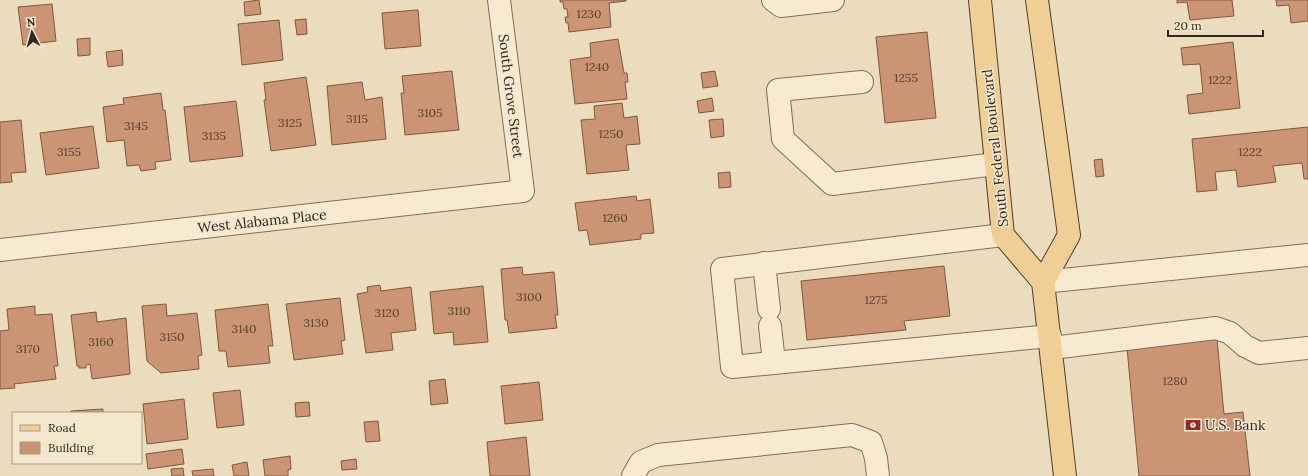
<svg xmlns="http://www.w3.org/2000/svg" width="1308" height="476" font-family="Lora,serif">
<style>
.building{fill:#ca9475;stroke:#83563e}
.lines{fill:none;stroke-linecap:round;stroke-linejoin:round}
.minor-casing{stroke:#846d58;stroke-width:24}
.major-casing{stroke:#523c2c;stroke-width:24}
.minor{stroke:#f8ead1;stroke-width:22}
.major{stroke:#f0cf96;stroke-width:22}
.labels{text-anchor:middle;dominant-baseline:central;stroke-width:3;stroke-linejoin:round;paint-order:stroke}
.number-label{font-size:12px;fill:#5a4232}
.street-label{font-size:14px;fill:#34261c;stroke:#f4e7ce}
.poi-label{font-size:14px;fill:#34261c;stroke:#f4e7ce;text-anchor:start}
</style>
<rect width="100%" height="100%" fill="#ecdcbe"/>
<g class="building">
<polygon points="259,0 261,14 245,16 244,2"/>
<polygon points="560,0 626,0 626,1 609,3 611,27 569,32 568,23 566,23 565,17 568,17 567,9 564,9 563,2 560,2"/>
<polygon points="1177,0 1232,0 1234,16 1190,20 1187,2 1177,3"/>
<polygon points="1276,0 1308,0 1308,21 1291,23 1289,5 1277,6"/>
<polygon points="52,4 56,41 23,45 18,7"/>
<polygon points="416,10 418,10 421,46 385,49 382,13"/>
<polygon points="306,19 307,34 297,35 295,20"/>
<polygon points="279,20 283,60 242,65 238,24"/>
<polygon points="927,32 936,118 885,123 876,37"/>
<polygon points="90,38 90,55 78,56 77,39"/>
<polygon points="618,39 624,73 627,73 628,82 625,82 627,99 575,104 570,60 591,57 590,43"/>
<polygon points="1233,42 1240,108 1189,114 1187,95 1203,93 1200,64 1183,65 1181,48"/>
<polygon points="122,50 123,65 108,67 106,52"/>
<polygon points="452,71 459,130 405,135 401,93 404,93 402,76"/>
<polygon points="715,71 718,86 703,88 701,73"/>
<polygon points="306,77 316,145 271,151 264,100 266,100 264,83"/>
<polygon points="362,82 365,100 382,97 386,139 332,145 327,86"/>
<polygon points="161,93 163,110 165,110 171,160 155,162 156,169 141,171 139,165 127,166 124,140 107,142 103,107 124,104 123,98"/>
<polygon points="712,98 714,111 699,113 697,101"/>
<polygon points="236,101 243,156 190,162 184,107"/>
<polygon points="622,103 624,118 637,116 640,144 626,145 629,170 587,174 581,120 595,119 594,106"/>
<polygon points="723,119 724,136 711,138 709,120"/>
<polygon points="21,120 26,172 11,173 12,182 0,183 0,122"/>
<polygon points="93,126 99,168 46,175 40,133"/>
<polygon points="1308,127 1308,179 1304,179 1302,163 1273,166 1276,182 1238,187 1236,170 1215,172 1217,190 1197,192 1192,139"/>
<polygon points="1102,159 1104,176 1096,177 1094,160"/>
<polygon points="730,172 731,187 719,188 718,173"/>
<polygon points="636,196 637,201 650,199 654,233 641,234 641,239 590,245 587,230 579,231 575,203"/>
<polygon points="944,266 950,316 904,321 906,330 807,340 801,281"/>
<polygon points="522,267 523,275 554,272 558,315 555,315 557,328 509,333 507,320 505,320 501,269"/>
<polygon points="380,285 381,291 411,287 416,330 391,333 393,350 366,353 357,294 368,292 367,287"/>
<polygon points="483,286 488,342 454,345 453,332 434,334 430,292"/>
<polygon points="340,298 345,340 341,341 343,354 294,360 286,304"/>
<polygon points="166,304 167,316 197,313 202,355 198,356 199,369 161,373 147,361 142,306"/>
<polygon points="268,304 273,346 268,346 270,363 228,367 226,351 219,351 215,310"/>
<polygon points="35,306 35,315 52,314 58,366 54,366 56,379 14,384 15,388 0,389 0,331 9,330 7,309"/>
<polygon points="96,312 97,322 126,318 130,374 92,379 90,364 86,365 86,368 79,368 79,366 77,366 71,315"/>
<polygon points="1217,339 1224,414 1243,412 1250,476 1139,476 1127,348"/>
<polygon points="445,379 448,403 431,405 429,381"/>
<polygon points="539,382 543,420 505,424 501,386"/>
<polygon points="240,390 244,425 217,428 213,393"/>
<polygon points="184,399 188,439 147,444 143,404"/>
<polygon points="309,402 310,416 296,417 295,403"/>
<polygon points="103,409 103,413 71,413 71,411"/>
<polygon points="378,421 380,441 366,442 364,422"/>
<polygon points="526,437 530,476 490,476 487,442"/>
<polygon points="182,449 184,464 148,469 146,454"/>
<polygon points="290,456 291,469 288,470 288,476 265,476 263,460"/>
<polygon points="356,459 357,469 342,470 341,461"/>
<polygon points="247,462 249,476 234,476 232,465"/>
<polygon points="183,468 184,476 172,476 171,469"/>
<polygon points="213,469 214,476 193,476 192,471"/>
</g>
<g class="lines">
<defs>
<g id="minor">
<polyline points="773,0 781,6 833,0"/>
<polyline points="862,82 778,90 783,139 832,184 996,164"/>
<polyline points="1003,235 722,269 732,367 1050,336"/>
<polyline points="0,250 523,191 499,0"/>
<polyline points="764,263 769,309"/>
<polyline points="1043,282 1308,255"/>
<polyline points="770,326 774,363"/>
<polyline points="1052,348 1216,328 1230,333 1245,346 1259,353 1308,348"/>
<polyline points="633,476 641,462 658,455 852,435 871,442 876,458 878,476"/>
</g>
<g id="major">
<polyline points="980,0 1003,235 1043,282 1065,476"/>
<polyline points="1037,0 1069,235 1043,282"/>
</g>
</defs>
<use href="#minor" class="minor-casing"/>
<use href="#major" class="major-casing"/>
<use href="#minor" class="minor"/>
<use href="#major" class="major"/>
</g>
<defs>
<symbol id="bank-bare" viewBox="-9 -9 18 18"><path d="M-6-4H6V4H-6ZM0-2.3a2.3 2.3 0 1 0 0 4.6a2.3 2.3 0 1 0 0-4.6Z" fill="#91292f" stroke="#f4e7ce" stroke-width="2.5" paint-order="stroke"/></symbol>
</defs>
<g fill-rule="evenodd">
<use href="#bank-bare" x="1182" y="414" width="22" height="22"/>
</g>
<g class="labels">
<g class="number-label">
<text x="589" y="13">1230</text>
<text x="597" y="66">1240</text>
<text x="906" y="77">1255</text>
<text x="1220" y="79">1222</text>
<text x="430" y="112">3105</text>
<text x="357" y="118">3115</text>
<text x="290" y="122">3125</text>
<text x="136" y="125">3145</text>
<text x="611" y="133">1250</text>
<text x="214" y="135">3135</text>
<text x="69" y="151">3155</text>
<text x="1250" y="151">1222</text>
<text x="615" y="217">1260</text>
<text x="529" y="296">3100</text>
<text x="876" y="299">1275</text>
<text x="459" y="310">3110</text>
<text x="387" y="312">3120</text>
<text x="316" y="322">3130</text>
<text x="244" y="328">3140</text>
<text x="172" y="336">3150</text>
<text x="101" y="341">3160</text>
<text x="28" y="348">3170</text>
<text x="1175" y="380">1280</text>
</g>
<g class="street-label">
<text transform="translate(511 96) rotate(83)">South Grove Street</text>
<text transform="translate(995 148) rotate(-96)">South Federal Boulevard</text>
<text transform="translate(262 221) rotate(-6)">West Alabama Place</text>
</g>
<g class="poi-label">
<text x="1205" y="425">U.S. Bank</text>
</g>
</g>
<rect x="12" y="412" width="130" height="52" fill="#f4e7ce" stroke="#a79a87"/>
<rect x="20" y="425" width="20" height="6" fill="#f0cf96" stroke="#a79a87"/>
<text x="48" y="432" font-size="12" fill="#34261c">Road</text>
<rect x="20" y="442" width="20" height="12" fill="#ca9475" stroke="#a79a87"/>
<text x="48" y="452" font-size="12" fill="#34261c">Building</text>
<g transform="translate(32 32) rotate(354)" stroke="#f4e7ce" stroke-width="3" paint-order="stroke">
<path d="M0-3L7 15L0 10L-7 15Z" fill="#34261c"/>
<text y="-6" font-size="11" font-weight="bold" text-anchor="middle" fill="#34261c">N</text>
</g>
<path d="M1168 30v6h95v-6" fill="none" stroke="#34261c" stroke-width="2"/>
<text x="1174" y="30" font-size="12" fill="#34261c" stroke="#f4e7ce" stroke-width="3" paint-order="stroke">20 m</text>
</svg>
